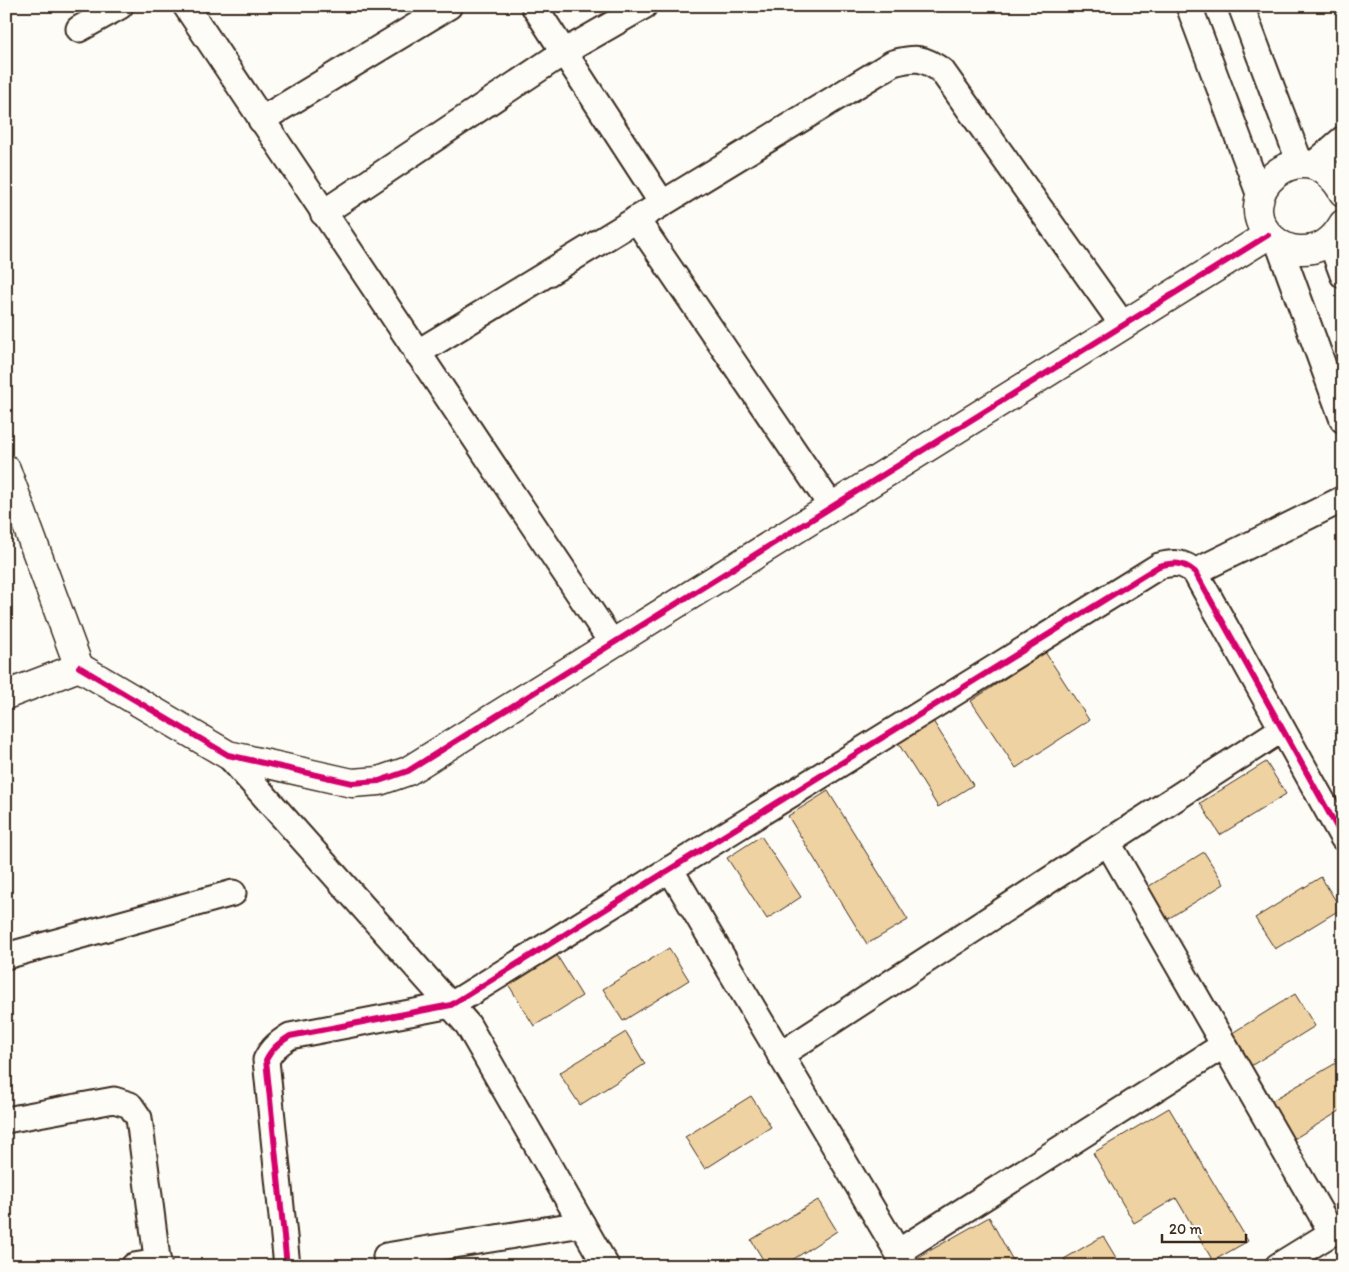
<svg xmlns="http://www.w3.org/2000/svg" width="1349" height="1272" font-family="Itim,sans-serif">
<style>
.building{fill:#efd2a2;stroke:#3b2a1e}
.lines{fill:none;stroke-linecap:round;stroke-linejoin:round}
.minor-casing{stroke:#3b2a1e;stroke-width:29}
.tertiary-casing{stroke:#3b2a1e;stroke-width:31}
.secondary-casing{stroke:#3b2a1e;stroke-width:31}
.minor{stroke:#fdfcf7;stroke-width:25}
.tertiary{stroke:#fdfcf7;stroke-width:28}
.secondary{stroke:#fdfcf7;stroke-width:28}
.cycleway-casing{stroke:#fdfcf7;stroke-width:9}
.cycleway{stroke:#d6006c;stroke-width:6}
</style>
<rect width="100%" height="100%" fill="#fdfcf7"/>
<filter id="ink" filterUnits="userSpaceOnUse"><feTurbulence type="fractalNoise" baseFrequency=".02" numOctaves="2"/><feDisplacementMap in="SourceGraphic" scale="10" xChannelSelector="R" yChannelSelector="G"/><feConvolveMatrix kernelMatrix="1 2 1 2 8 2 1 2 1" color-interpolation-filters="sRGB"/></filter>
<g filter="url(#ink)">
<g class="building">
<polygon points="1045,652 1089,720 1016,768 971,701"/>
<polygon points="933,721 973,785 938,807 898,743"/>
<polygon points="1266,762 1286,794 1220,835 1200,803"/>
<polygon points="828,791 908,920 867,944 788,816"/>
<polygon points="761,836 801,897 767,919 727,858"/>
<polygon points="1204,852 1224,884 1158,925 1138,893"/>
<polygon points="1321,877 1341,909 1275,949 1255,918"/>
<polygon points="669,948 689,980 623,1021 603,989"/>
<polygon points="556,954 582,996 534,1026 508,984"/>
<polygon points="1295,994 1315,1026 1249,1067 1229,1035"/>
<polygon points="626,1032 645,1064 580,1105 559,1073"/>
<polygon points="1343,1059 1343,1109 1284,1145 1261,1107"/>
<polygon points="751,1096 771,1127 705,1169 685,1137"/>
<polygon points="1169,1108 1248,1241 1213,1261 1176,1198 1134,1223 1093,1153"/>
<polygon points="818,1200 837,1231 783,1266 767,1266 751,1240"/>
<polygon points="989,1217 1016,1266 912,1266 910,1262"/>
<polygon points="1103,1236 1121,1266 1069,1266 1064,1259"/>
</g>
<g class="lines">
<defs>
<g id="minor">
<polyline points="186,6 612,643"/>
<polyline points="534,6 662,203"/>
<polyline points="1189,6 1260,196"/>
<polyline points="1241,6 1300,163"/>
<polyline points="79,29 120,6"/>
<polyline points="261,120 449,6"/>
<polyline points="1313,165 1343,139"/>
<polyline points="323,213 564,52 644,6"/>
<polyline points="636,219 832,507"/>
<polyline points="1330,240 1343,275"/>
<polyline points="1279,245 1343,420"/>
<path d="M417,353l476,-290c23,-6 30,-6 49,8l181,254"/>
<polyline points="1195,572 1343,499"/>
<polyline points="228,755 468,1025 606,1266"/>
<polyline points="1108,843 1332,1233"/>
<polyline points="670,869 906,1266"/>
<polyline points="6,956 233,893"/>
<polyline points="780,1055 1282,729"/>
<polyline points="6,1120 114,1100 130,1105 139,1118 158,1266"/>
<polyline points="898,1252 1224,1045"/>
<polyline points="386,1256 582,1224"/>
<polyline points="134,1266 158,1262"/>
<path d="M287,1266l-21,-206c6,-12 13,-17 24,-24l161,-31 708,-439c15,-4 24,-4 36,6l148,266"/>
<polyline points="1278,1266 1343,1226"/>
</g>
<g id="tertiary">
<path d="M1343,192c-39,-69 -118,6 -70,47 8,7 17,11 27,11 20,1 33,-9 43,-26"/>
<polyline points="79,667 228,755 352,783 379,781 408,771 1268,235"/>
</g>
<polyline id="secondary" points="6,469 79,667 6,695"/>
</defs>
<use href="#minor" class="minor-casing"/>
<use href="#tertiary" class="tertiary-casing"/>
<use href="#secondary" class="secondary-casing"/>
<use href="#minor" class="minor"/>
<use href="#tertiary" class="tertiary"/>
<use href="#secondary" class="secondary"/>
<defs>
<g id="cycleway">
<polyline points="79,667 228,755 352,783 379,781 408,771 1268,235"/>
<path d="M287,1266l-21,-206c6,-12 13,-17 24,-24l161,-31 708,-439c15,-4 24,-4 36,6l148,266"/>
</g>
</defs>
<use href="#cycleway" class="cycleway-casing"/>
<use href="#cycleway" class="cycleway"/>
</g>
</g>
<rect width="1349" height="1272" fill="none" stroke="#fdfcf7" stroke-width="25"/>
<rect x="12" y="12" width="1324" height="1247" fill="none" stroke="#3b2a1e" stroke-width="2" filter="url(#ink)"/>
<path d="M1162 1234v8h84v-8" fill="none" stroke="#3b2a1e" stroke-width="2.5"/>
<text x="1169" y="1234" font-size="15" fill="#3b2a1e" stroke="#fdfcf7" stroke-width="4" paint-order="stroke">20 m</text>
</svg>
